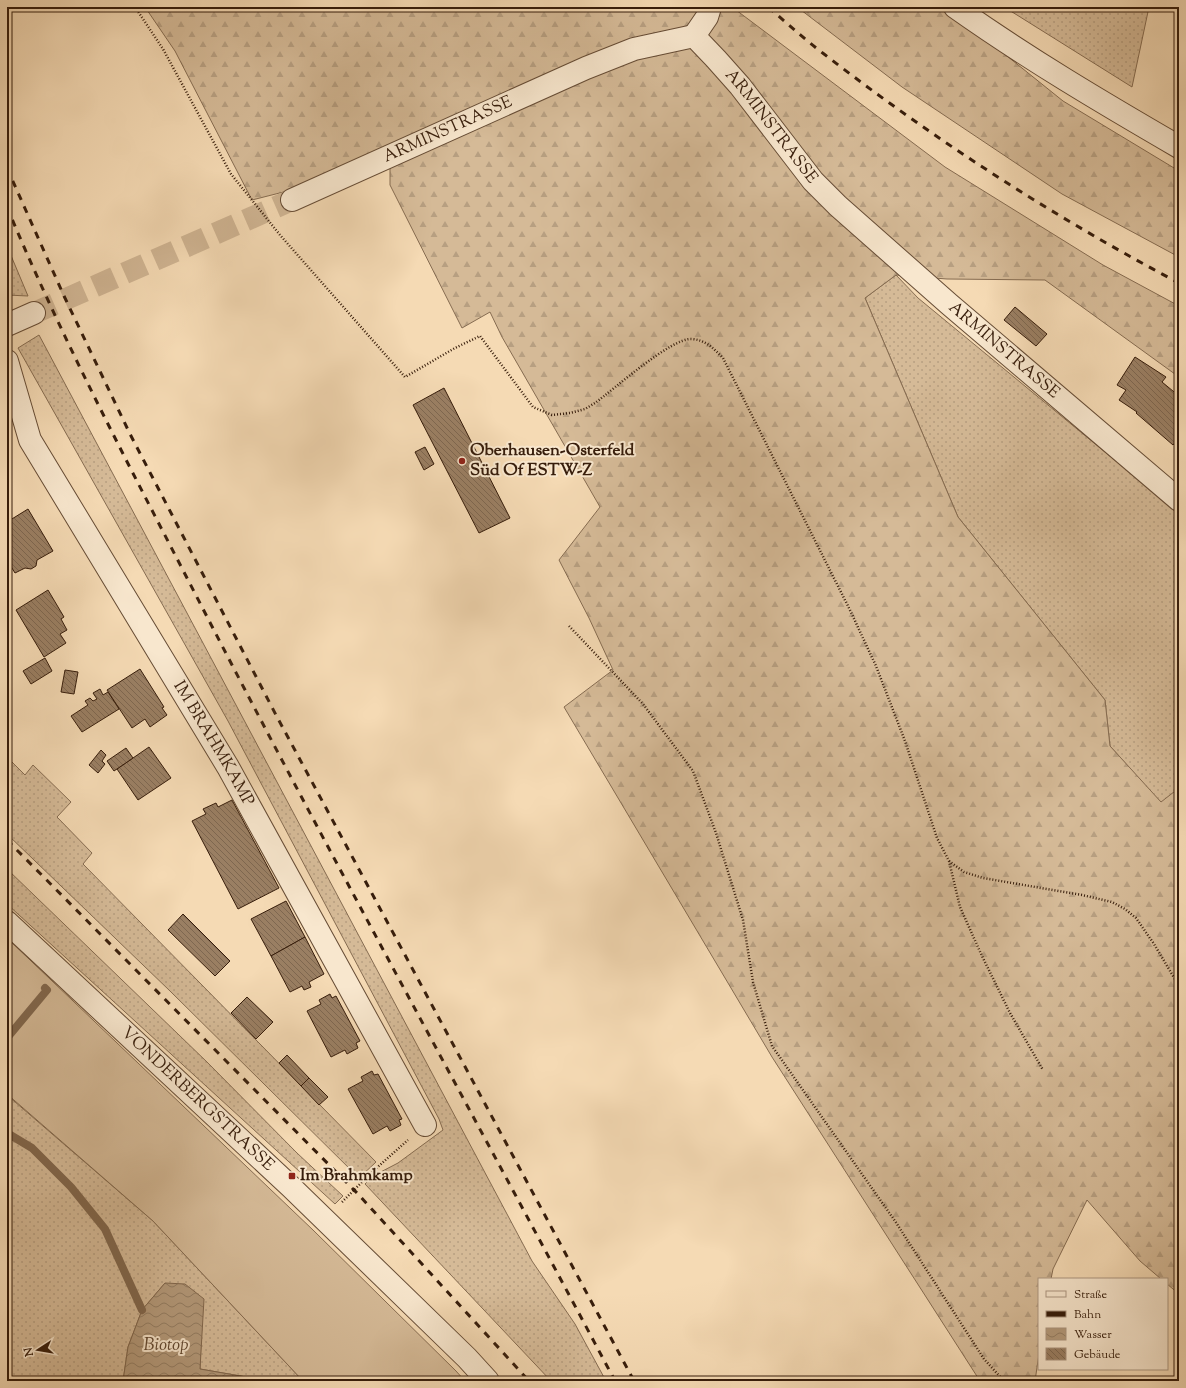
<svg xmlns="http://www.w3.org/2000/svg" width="1186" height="1388" font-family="'Sorts Mill Goudy',serif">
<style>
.grass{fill:url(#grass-dots);stroke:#866c51}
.forest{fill:url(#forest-firs);stroke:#866c51}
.garden{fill:#d5ba97;stroke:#866c51}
.water{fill:url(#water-waves);stroke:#82684e}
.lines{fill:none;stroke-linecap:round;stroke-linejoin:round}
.stream{stroke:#82684e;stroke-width:8}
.building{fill:url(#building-back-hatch);stroke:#371d0b}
.minor-tunnel{stroke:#cfb492;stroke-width:22;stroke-dasharray:22 11;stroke-linecap:butt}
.minor-casing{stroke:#664c35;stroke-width:24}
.path{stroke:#371d0b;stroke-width:2.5;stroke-dasharray:1 2;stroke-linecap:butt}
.minor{stroke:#f8e7ce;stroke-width:22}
.rail{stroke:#371d0b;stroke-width:3;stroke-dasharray:7 7;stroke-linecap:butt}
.poi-dot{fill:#8f2418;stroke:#f8e7ce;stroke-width:1.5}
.labels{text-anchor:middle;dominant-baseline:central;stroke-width:4;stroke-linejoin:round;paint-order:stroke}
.street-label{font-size:17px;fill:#371d0b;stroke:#f8e7ce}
.poi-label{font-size:17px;font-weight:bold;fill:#371d0b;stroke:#f8e7ce;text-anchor:start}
.water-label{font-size:18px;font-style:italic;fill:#634932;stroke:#f8e7ce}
</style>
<defs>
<pattern id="grass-dots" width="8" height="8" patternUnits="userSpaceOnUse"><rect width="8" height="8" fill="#d5ba97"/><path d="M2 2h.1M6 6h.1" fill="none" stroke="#b79f81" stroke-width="1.8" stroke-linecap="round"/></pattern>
<pattern id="forest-firs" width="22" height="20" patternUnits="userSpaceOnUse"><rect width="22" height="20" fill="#d5ba97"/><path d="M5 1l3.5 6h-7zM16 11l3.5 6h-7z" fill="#b79f81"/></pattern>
<pattern id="water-waves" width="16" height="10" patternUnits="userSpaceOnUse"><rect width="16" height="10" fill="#b49a7b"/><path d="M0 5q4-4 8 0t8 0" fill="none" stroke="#937d63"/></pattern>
<pattern id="building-back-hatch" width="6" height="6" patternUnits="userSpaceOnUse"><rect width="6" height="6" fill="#9a7f63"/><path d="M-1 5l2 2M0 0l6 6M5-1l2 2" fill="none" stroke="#7e6750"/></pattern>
</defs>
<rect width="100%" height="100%" fill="#f5dab4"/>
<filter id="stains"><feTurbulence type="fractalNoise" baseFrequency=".005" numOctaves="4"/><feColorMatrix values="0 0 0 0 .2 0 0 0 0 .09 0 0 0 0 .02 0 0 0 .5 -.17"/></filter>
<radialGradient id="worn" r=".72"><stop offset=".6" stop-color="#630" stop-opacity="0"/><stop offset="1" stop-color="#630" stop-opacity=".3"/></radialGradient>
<g class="grass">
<polygon points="1004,7 1149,7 1132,87 1017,15"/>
<polygon points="7,246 28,296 7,295"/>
<polygon points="896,275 918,298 1179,513 1179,788 1161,803 1110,746 1105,700 958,517 865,298"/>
<polygon points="39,335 532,1261 575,1324 606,1381 551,1381 365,1184 373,1176 398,1163 443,1130 439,1119 228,721 18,348"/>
<polygon points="7,757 25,775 33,765 71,802 57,817 92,853 83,864 376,1162 359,1178 170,991 7,834"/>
<polygon points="7,869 207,1062 297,1153 343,1196 335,1204 7,904"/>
<polygon points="7,1095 153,1221 303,1381 255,1381 252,1378 200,1369 201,1339 165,1283 142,1310 128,1347 123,1381 7,1381"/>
</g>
<g class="forest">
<polygon points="145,7 732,7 945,167 1103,265 1179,306 1179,377 1045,280 947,279 896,275 865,298 958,517 1105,700 1110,746 1161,802 1179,788 1179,1294 1167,1284 1167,1279 1161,1279 1140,1261 1087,1200 1053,1269 1051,1279 1039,1279 1039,1354 1035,1381 980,1381 772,1057 564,707 613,670 589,618 559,560 600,507 502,337 490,312 462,328 390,185 390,165 252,200 175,51"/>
<polygon points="797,7 946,7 1063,101 1179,171 1179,257 1062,194 902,87"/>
</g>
<polygon class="garden" points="7,938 313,1230 456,1371 465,1381 303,1381 153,1221 7,1094"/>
<polygon class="water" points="165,1283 185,1284 204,1299 200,1369 252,1378 255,1381 123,1381 128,1347 142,1310"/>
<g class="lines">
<g class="stream">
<polyline points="7,1038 47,990 45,988"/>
<polyline points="7,1133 32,1148 71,1187 105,1229 142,1310"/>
</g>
</g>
<g class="building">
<polygon points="1015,307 1047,334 1036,346 1004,320"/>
<polygon points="1135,357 1166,377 1162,382 1179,396 1179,438 1173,445 1136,413 1137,412 1119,400 1126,390 1117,385"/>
<polygon points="444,388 510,518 479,533 413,405"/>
<polygon points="425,447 434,464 424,470 415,452"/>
<polygon points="28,509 53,551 37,560 36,566 31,569 25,568 15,573 7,560 7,522"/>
<polygon points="48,590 64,617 61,619 67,630 60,634 66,643 44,657 16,610"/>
<polygon points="45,658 52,671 31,684 23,671"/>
<polygon points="140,669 164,707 162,708 167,715 150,727 145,719 132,728 107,690"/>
<polygon points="65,670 78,672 74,694 61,692"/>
<polygon points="100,689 103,695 108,692 119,709 82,732 71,716 88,705 85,701 90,698 93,701 97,699 93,693"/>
<polygon points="149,747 171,778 138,800 117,769"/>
<polygon points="126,748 133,758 114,771 107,761"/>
<polygon points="101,750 106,755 102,761 105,764 98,773 89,765"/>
<polygon points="232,800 279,888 238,909 192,821 206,814 203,809 216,803 218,807"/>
<polygon points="286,901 305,937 271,956 251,919"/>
<polygon points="183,914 230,961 215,976 168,930"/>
<polygon points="305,937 324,974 309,982 311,987 304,990 302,986 290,992 271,956"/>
<polygon points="330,994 332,998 336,996 360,1041 356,1043 358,1048 347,1054 345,1050 331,1057 307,1011 321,1004 319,1000"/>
<polygon points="247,997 273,1022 256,1039 231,1013"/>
<polygon points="287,1055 309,1078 301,1086 279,1063"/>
<polygon points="372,1071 374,1075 378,1074 402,1119 399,1120 401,1125 390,1131 387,1126 373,1134 348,1089 363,1081 361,1077"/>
<polygon points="309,1078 328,1097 319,1105 301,1086"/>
</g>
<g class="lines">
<polyline class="minor-tunnel" points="34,313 292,200"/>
<defs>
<g id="minor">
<path d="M955,7c72,51 148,96 224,140"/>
<path id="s1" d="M694,36l22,23 24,27 73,95 25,25 111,98 230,196"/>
<polyline points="694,36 707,17 710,7"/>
<path id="s2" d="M292,200l294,-132 48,-19 60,-13"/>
<polyline points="7,325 34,313"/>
<path id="s3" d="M7,361l23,79 198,327 197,358"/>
<path id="s4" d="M7,922l284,265 176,171 21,23"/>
</g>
</defs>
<use href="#minor" class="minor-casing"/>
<g class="path">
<path d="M135,7l28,42 68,125 49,61 125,142 50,-29 25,-12 53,71 19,8 18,-2 15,-4 10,-6c18,-13 77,-66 97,-64 14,1 22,10 31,19l126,250 27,58 29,75 32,97 12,23 11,46 22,49 28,57 33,57"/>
<polyline points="569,626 643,704 693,771 716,833 743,920 753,982 772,1046 895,1221 984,1359 1004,1381"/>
<polyline points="949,861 964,872 983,878 1082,895 1112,902 1125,909 1136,918 1154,944 1179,986"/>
<polyline points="342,1202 372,1172 408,1140"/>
</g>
<use href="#minor" class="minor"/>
<g class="rail">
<path d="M768,7c19,16 36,32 56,47 111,86 230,163 355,229"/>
<polyline points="7,168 64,296 130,434 276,715 634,1381"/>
<path d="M7,207c57,137 127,268 195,400 134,260 276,516 413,774"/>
<polyline points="7,840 357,1193 529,1381"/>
</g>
</g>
<g class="poi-dot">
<circle cx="462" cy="461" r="4"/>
<rect x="288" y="1172" width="8" height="8" rx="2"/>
</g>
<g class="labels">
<g class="street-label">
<text stroke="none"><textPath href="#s1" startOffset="119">ARMINSTRASSE</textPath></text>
<text stroke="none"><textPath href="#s2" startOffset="171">ARMINSTRASSE</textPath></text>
<text stroke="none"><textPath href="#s1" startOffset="443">ARMINSTRASSE</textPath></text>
<text stroke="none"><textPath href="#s3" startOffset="437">IM BRAHMKAMP</textPath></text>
<text stroke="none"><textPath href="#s4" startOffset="260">VONDERBERGSTRASSE</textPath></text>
</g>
<g class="poi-label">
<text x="470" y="451">Oberhausen-Osterfeld<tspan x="470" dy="20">Süd Of ESTW-Z</tspan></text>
<text x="300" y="1176">Im Brahmkamp</text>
</g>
<g class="water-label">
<text x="166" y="1346">Biotop</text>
</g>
</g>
<rect width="1186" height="1388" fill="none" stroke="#f5dab4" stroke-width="24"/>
<rect x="8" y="8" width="1170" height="1372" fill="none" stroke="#371d0b" stroke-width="2"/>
<rect x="12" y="12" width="1162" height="1364" fill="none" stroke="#371d0b"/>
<rect x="1038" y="1278" width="130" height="92" fill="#f8e7ce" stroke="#ab9680"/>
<rect x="1046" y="1291" width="20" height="6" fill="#f8e7ce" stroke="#ab9680"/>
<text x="1074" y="1298" font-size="12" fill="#371d0b">Straße</text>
<rect x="1046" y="1311" width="20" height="6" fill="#371d0b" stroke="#ab9680"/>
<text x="1074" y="1318" font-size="12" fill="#371d0b">Bahn</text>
<rect x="1046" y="1328" width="20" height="12" fill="url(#water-waves)" stroke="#ab9680"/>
<text x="1074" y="1338" font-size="12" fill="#371d0b">Wasser</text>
<rect x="1046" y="1348" width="20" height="12" fill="url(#building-back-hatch)" stroke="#ab9680"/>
<text x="1074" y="1358" font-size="12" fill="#371d0b">Gebäude</text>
<g transform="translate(38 1350) rotate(258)" stroke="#f8e7ce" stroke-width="3" paint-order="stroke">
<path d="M0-3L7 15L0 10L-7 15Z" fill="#371d0b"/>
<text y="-6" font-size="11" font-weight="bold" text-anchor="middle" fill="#371d0b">N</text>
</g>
<rect width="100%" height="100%" filter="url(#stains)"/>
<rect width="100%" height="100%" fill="url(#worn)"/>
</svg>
